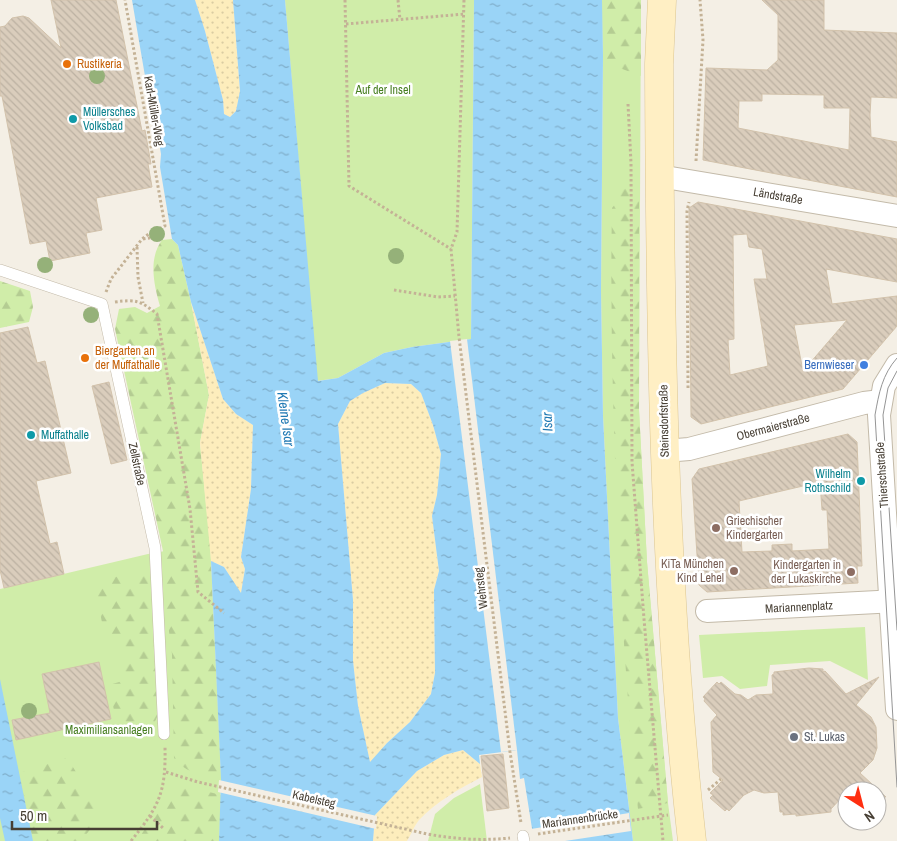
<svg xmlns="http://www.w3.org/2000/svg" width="897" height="841" font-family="'Archivo Narrow',sans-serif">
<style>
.green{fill:#d0eda9}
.forest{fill:url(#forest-firs)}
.sand{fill:url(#sand-dots)}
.water{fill:url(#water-ripples);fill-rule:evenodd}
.pier{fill:#f4efe5}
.building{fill:url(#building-back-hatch);stroke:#d2c2ab;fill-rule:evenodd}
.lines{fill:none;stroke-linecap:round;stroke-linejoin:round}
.lane-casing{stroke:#c3baa9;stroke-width:12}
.street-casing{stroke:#c3baa9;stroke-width:24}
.secondary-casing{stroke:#dcc691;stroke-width:29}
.path{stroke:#c4b296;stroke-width:3;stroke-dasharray:2.5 2.5;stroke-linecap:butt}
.lane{stroke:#fff;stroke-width:11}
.street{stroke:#fff;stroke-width:22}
.secondary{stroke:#ffefc4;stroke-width:28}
.tram{stroke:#959595;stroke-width:1}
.tree{fill:#95b179}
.food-dot{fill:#e8710a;stroke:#fff;stroke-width:2}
.culture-dot{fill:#0f9aa8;stroke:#fff;stroke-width:2}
.shop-dot{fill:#3f7fe0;stroke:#fff;stroke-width:2}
.education-dot{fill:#8d6e63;stroke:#fff;stroke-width:2}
.worship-dot{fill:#6b7280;stroke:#fff;stroke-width:2}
.labels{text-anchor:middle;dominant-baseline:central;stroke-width:5;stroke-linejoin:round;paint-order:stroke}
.food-label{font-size:12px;fill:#c56008;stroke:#fff;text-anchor:start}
.park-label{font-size:12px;fill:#477f21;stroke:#fff}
.street-label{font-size:12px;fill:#473f34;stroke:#fff}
.culture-label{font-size:12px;fill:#0d838f;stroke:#fff;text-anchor:start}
.shop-label{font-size:12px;fill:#366cbe;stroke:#fff;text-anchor:end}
.education-label{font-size:12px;fill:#785e54;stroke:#fff;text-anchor:end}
.worship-label{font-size:12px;fill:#5b616d;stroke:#fff;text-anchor:start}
.water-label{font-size:14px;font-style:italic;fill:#217ab4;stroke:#fff}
</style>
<defs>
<pattern id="forest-firs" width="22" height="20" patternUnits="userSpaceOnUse" patternTransform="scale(1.25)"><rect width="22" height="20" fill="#d0eda9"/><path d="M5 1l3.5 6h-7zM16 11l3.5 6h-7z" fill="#b4cc92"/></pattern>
<pattern id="sand-dots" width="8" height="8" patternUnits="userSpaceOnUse" patternTransform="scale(1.25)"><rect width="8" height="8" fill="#fdedbc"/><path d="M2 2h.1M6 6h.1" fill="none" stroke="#dacca2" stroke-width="1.8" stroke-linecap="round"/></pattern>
<pattern id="water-ripples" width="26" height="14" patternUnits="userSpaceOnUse" patternTransform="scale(1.25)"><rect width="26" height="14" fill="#9ad4f7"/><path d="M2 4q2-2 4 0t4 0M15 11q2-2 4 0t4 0" fill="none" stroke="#7fadc9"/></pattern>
<pattern id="building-back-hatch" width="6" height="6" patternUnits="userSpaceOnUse" patternTransform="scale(1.25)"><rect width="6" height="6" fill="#dacdbc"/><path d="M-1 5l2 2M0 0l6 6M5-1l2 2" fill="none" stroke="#bcb1a2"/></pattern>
</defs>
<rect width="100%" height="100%" fill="#f4efe5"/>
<g class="green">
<polygon points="285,0 474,0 471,339 412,347 384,353 338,378 317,381"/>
<polygon points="602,0 641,0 639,410 647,562 668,803 673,841 633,841 618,718 603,416 601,291 603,56"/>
<polygon points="210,543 221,779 219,841 0,841 0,589 148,554"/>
<polygon points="865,627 868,680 830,661 770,665 767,686 740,689 722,676 703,678 699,635"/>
<polygon points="480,784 487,841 428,841 435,814 454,798"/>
</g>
<g class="forest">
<polygon points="602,0 641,0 641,76 617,67 603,56"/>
<path d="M626,188l13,4v218l8,152 21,241 -30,6c-10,-93 -16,-186 -20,-279 -5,-107 -8,-215 -6,-322l4,-5 2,-13z"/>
<path d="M172,239l6,6 13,57 18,93 -9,48 10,100 11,236c-18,-4 -35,-5 -47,-21l-2,-104 -8,-60 -1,-43 -48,-222 4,-20 16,-2 12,6 13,-7c-6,-21 -12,-47 2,-66z"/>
<polygon points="0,281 30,291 33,307 29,322 0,328"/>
<polygon points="141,572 146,573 148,576 157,695 157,717 152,728 144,732 119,736 109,685 126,680 118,643 104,633 94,581"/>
<path d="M67,758c13,20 25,38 31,61l-13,17 5,5h-57l-14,-68z"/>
<polygon points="185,786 221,795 219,841 137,841 167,796"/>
</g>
<g class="sand">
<polygon points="195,0 233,0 240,92 236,111 230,117 224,114 223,100 205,31"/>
<polygon points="191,302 223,399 236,414 253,425 251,489 241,557 245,569 241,594 224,567 211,561 200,443 209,395"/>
<polygon points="385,383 411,384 421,393 433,425 441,454 437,495 432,516 439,571 434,590 435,673 431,694 410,722 387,743 370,763 358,706 353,661 353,600 338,424 350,401 363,393"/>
<path d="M463,750l17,14 2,13c-23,12 -45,24 -63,43 -5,6 -8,15 -12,21h-34l2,-26 42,-44 27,-16z"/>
</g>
<g class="water">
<path d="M132,0h63l10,31 18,69 1,14 6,3 6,-6 4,-20 -7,-91h52l33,381 20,-3 46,-25 28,-6 59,-8 3,-339h128l1,56 -2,235 2,125 15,302 15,123h-99l-10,-63 -4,1 -3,-29 -38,5 1,9 -17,-14 -19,5 -27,16 -42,44 -2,26h-154l2,-62 -10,-218 13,6 17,26 4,-24 -4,-12 10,-68 2,-64 -17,-11 -13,-15 -32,-97 -13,-57 -6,-6 -12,-72 1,-13 -3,-18 -5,-13zM385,383l26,1 10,9 12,32 8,29 -4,41 -5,21 7,55 -5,19 1,83 -4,21 -21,28 -23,21 -17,19 -12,-56 -5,-45v-61l-15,-176 12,-23 13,-8z"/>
<polygon points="0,679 33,841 5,841 0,818"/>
</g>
<g class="pier">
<polygon points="467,339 517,750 501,752 450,341"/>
<polygon points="219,780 377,816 376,829 218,792"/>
<polygon points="629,813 631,831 565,841 533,841 531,829"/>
</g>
<g class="building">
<polygon points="51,0 116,0 142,131 145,130 151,164 148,164 152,187 96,198 102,230 86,233 90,253 50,261 46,241 30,244 2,96 0,96 0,27 5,26 12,18 23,16 29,18 61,48"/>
<path d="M762,0h62v30l73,3v65l-26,-1 -1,18 1,22 26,5v55l-194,-37 3,-92 61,2 11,-10v-45zM762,94l62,1v13h26l-1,42 -111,-22 1,-27h23z"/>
<path d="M698,202l199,37v43l-71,-13 6,35 65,-8v30l-54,63 -142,35 -10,-7 -2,-209zM747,234l2,13 13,2 5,30h-13l14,87 -38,9 -2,-35 6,-1 -1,-104zM847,320l-44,51 -9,-46z"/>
<polygon points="28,327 37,363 45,361 71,473 36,481 50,544 57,542 64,574 4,588 0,570 0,333"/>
<polygon points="109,382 127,460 111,464 92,386"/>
<path d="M848,434l9,8 5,124h-5l1,17 -151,9 -8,-7 -7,-106 7,-10zM820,482l2,28h5l2,39 -37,2v-7l-20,1v6l-30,1 -3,-51z"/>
<polygon points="99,662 111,719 16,740 12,720 50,713 42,674"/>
<polygon points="809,668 823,669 823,672 825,671 846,694 879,677 856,705 871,717 876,727 877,748 873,760 860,773 886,797 877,795 877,791 867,791 853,785 831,809 831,812 796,816 796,814 783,815 783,812 780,812 778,792 764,793 754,790 744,795 729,811 727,809 725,811 710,798 713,795 710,793 723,780 713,772 711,722 717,715 704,701 705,699 703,697 717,682 719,684 721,682 735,694 741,695 748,700 756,695 773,694 772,675 774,674 774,672"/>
<polygon points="503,754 509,808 487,811 481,756"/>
</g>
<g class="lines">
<defs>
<g id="lane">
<polyline points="0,270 102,304 155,548 164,734"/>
<polyline points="523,836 524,841"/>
</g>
<g id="street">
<polyline points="659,176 897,216"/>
<polyline points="897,365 884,386 879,415 897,709"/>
<polyline points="665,451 689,449 864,403 881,401"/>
<polyline points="707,611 897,601"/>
</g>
<path id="secondary" d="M662,0l-3,64c1,259 4,519 33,777"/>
</defs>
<use href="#lane" class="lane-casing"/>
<use href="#street" class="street-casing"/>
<use href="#secondary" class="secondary-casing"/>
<g class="path">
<polyline points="345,0 349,186 451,249"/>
<polyline points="398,0 400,20"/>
<polyline points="464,0 457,232 451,249 459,337 510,752 521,823"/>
<polyline points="346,24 465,14"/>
<polyline points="628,104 631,163 632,462 644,619 663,841"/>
<polyline points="696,161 703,40 700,0"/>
<polyline points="143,239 161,236"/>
<polyline points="137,247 138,277 143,303"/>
<polyline points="394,290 438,297 455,296"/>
<polyline points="106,292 111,279 142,239 150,233 165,226 125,0"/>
<path d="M115,302c21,-3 26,-1 42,12l33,195 8,83 26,21"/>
<polyline points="688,388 687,211 689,202"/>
<path d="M166,772l32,10 229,52c28,5 54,7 83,4"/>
<polyline points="708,790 721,779"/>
<polyline points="150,816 164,829"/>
<polyline points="538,834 668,815"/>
<path d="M131,841c28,-35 35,-48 34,-94"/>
</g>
<use href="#lane" class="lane"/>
<use href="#street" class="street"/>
<use href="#secondary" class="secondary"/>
<g class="tram">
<path d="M897,358c-15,17 -18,35 -22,57l22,372"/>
<polyline points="897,371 888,388 883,415 897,630"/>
</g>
</g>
<g class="tree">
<circle cx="97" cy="76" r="8"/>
<circle cx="157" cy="234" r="8"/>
<circle cx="396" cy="256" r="8"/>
<circle cx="45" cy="265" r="8"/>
<circle cx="91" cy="315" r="8"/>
<circle cx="29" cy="711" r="8"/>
</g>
<g class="food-dot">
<circle cx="67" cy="64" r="5"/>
<circle cx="85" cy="358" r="5"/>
</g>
<g class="culture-dot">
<circle cx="73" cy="119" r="5"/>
<circle cx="31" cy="435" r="5"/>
<circle cx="861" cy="481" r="5"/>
</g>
<circle class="shop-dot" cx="864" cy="365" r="5"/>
<g class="education-dot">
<circle cx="716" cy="528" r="5"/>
<circle cx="734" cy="571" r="5"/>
<circle cx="851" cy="572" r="5"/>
</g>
<circle class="worship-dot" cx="794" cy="737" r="5"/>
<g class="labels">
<g class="food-label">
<text x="77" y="64">Rustikeria</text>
<text x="95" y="351">Biergarten an<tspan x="95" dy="14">der Muffathalle</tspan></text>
</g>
<g class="park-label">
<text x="383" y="90">Auf der Insel</text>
<text x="109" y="730">Maximiliansanlagen</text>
</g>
<g class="street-label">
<text transform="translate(154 111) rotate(80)">Karl-Müller-Weg</text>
<text transform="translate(778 196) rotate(10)">Ländstraße</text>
<text transform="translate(664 421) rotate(-91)">Steinsdorfstraße</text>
<text transform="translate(773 427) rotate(-15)">Obermaierstraße</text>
<text transform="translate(137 464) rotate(78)">Zellstraße</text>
<text transform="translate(882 475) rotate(-94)">Thierschstraße</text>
<text transform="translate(481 588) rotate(-97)">Wehrsteg</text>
<text transform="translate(799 607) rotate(-3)">Mariannenplatz</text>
<text transform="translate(314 799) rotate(13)">Kabelsteg</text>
<text transform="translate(580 819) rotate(-8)">Mariannenbrücke</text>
</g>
<g class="culture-label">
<text x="83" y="112">Müllersches<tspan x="83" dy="14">Volksbad</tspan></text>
<text x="41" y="435">Muffathalle</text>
<text x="851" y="474" text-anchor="end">Wilhelm<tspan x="851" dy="14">Rothschild</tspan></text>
</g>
<g class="shop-label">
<text x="854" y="365">Bernwieser</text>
</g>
<g class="education-label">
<text x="726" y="521" text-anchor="start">Griechischer<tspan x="726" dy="14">Kindergarten</tspan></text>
<text x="724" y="564">KiTa München<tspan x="724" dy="14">Kind Lehel</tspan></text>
<text x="841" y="565">Kindergarten in<tspan x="841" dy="14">der Lukaskirche</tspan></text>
</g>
<g class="worship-label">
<text x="804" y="737">St. Lukas</text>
</g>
<g class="water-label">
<text transform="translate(286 419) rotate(82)">Kleine Isar</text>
<text transform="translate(547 422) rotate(-93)">Isar</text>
</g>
</g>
<g transform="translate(862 806) rotate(144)"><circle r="24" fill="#ffffff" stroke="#b5b2ae"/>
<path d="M0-4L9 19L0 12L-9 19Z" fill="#ff2f11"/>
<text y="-8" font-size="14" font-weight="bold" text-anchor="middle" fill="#473f34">N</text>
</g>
<path d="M12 821v8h145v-8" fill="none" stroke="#473f34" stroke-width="2.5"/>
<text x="20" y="821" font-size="15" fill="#473f34" stroke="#ffffff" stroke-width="4" paint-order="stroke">50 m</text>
</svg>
